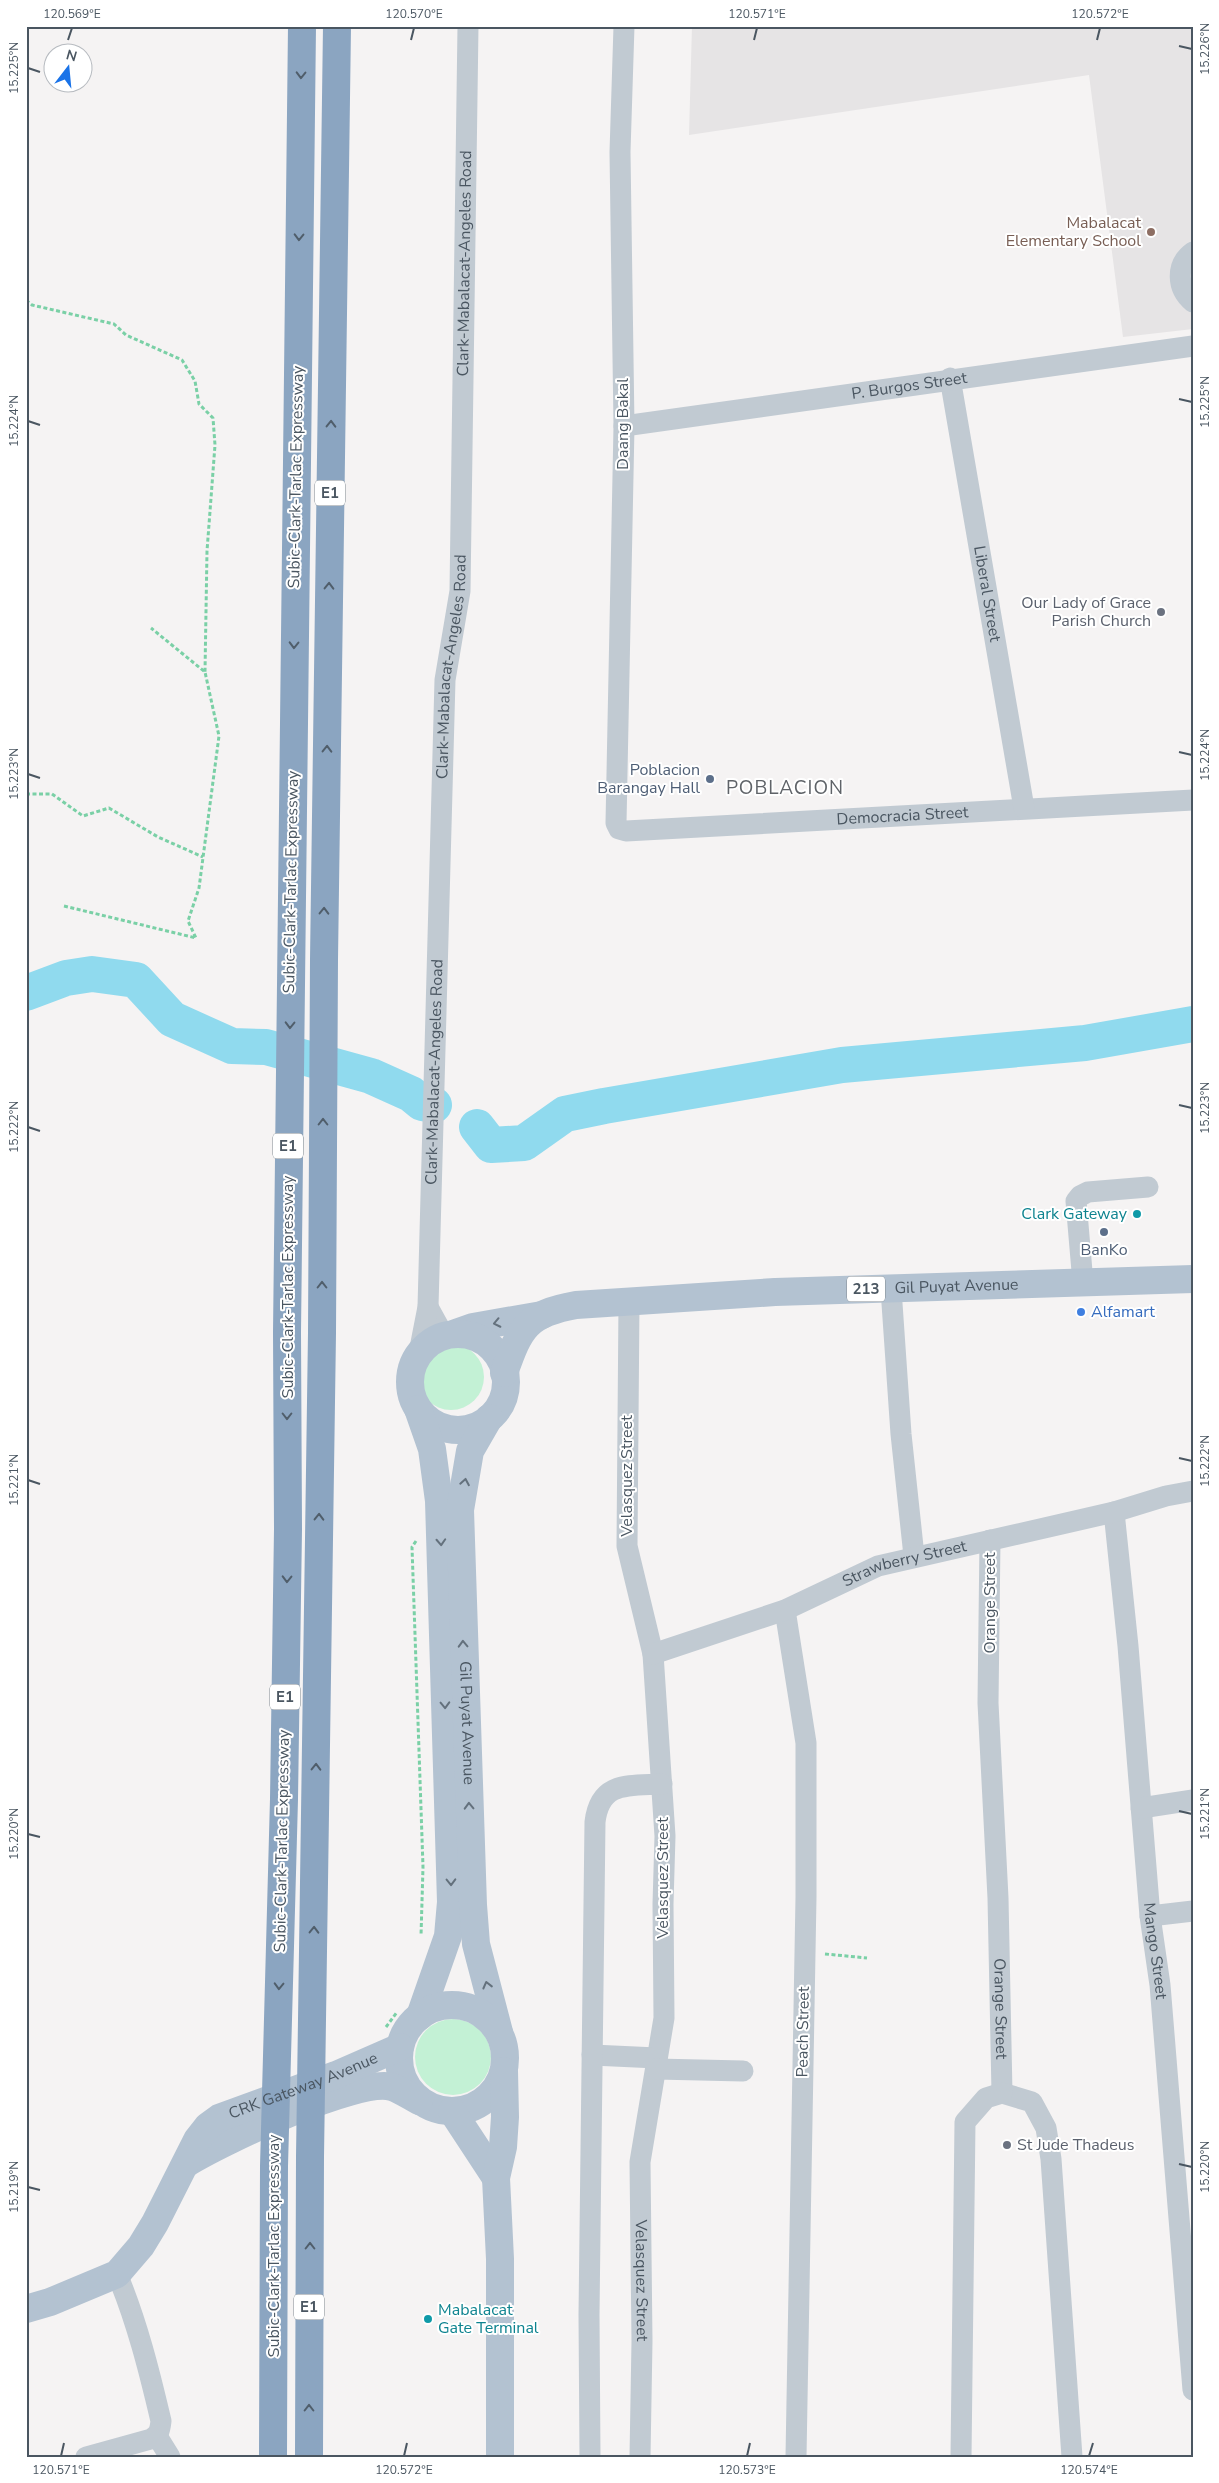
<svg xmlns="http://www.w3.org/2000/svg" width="1219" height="2483" font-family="'Nunito Sans',sans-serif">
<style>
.education{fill:#e6e4e5}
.green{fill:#c3f1d5}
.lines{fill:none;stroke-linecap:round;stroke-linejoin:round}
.river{stroke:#90daee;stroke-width:36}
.path{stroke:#7ad0a6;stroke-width:3;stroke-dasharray:4 2.5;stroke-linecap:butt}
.minor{stroke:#c1cad2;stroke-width:21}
.major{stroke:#b3c2d1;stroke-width:28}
.highway{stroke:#8ba5c1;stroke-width:28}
.oneway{stroke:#505e6b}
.oneway2{stroke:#64717d}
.ticks{fill:none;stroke:#4a5661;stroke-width:2}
.education-dot{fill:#8d6e63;stroke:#fff;stroke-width:2}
.worship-dot{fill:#6b7280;stroke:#fff;stroke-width:2}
.service-dot{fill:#5c6f8a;stroke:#fff;stroke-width:2}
.culture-dot{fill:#0f9aa8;stroke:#fff;stroke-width:2}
.shop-dot{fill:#3f7fe0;stroke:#fff;stroke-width:2}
.labels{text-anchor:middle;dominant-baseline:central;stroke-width:4;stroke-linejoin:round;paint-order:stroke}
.shield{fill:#fff;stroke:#808990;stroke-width:1}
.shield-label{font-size:15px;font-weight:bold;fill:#4a5661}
.education-label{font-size:16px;fill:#785e54;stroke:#fff;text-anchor:end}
.street-label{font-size:16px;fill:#4a5661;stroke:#fff}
.worship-label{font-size:16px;fill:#5b616d;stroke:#fff;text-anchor:end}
.service-label{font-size:16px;fill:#4e5e75;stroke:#fff;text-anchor:end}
.culture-label{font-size:16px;fill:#0d838f;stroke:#fff;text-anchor:end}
.shop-label{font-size:16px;fill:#366cbe;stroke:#fff;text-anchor:start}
.quarter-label{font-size:19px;letter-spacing:1px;fill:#5f6368;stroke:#fff}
.neatline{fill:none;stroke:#4a5661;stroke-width:2}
.ticks-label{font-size:12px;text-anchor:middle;fill:#4a5661}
</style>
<rect width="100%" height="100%" fill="#f5f3f3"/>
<polygon class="education" points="692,26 1193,26 1193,329 1123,337 1089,75 689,135"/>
<g class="green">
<circle cx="451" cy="1377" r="33"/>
<circle cx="453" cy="2057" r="38"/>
</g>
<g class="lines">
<g class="river">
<polyline points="26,993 66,978 92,974 136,980 172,1019 232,1046 266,1047 371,1076 411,1094 422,1103 434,1105"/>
<polyline points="477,1127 491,1145 524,1143 565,1114 604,1106 842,1065 1085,1043 1193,1024"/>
</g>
<g class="path">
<polyline points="26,300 32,305 114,324 126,335 182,360 195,381 199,404 213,418 215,445 207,551 205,672"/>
<polyline points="26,794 52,794 83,816 109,808 158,837 203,857"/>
<polyline points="64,906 196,938 188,921 199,888 219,736 205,672 151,628"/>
<polyline points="416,1541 412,1547 423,1867 421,1936"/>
<polyline points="825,1954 867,1958"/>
<polyline points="386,2027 397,2012"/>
</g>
<g class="minor">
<path id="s1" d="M624,26l-4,126 4,274 -8,397 3,6 7,2 567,-31"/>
<path d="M1193,252c-18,13 -16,37 0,50"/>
<path id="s2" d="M950,378l74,430"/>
<path id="s3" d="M624,426l569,-80"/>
<polyline points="1083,1283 1076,1201 1080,1196 1088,1192 1148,1187"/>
<polyline points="891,1289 901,1434 914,1556"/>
<path id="s4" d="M629,1301l-2,245 26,108 12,182 -2,68 1,114 -24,144 2,179 -2,116"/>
<polyline points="428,1307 444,1336"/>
<path id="s5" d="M419,1353l9,-46 17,-627 15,-89 8,-565"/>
<path id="s6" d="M1114,1512l14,134 22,270 10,69 33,405"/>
<path id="s7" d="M990,1540l-2,163 10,195 4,195"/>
<polyline points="785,1610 806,1743 806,1897 796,2457"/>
<path id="s8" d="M653,1654l132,-44 93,-44 236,-54 52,-16 27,-5"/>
<polyline points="1141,1808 1193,1800"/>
<polyline points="1150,1916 1193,1911"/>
<polyline points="592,2055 657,2058"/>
<polyline points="656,2069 743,2071"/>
<polyline points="1002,2093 1032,2102 1046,2128 1051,2159 1072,2457"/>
<polyline points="157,2436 170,2457"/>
<path d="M86,2457l65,-18c8,-4 9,-9 10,-18 -12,-51 -24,-99 -44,-147"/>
<path d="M590,2457l-1,-142 6,-493c5,-41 33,-36 67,-38"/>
<polyline points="961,2457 965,2122 986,2098 1002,2093"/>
</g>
<g class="major">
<polyline points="456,1333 473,1327 542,1315"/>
<circle cx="458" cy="1382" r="48"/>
<path id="s9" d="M504,1373c16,-45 22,-59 72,-68l199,-13 418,-13"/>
<polyline points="418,1409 432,1449 439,1501 451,1902 448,1936 420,2016"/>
<path id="s10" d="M489,1418l-19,33 -10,59 13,395 3,39 23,88"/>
<circle cx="452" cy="2058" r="53"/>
<polyline points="452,2111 496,2178"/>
<path d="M187,2163c34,-21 170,-86 205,-76 9,3 19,10 27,14"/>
<path id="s11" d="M26,2309l24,-7 67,-28 24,-28 14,-23 42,-83 11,-14 11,-8 117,-43 64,-28"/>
<polyline points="500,2457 500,2259 496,2178 503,2147 505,2117 504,2071"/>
</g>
<g class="highway">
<polyline points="273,2457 274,2166 284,1799 288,1529 287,1333 302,26"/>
<polyline points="309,2457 310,2157 322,1333 324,960 337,26"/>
</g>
</g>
<defs><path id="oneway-chevron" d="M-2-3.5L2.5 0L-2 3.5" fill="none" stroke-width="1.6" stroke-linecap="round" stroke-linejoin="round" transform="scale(1.25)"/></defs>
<g class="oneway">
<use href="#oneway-chevron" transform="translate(301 75) rotate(91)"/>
<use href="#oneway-chevron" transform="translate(299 237) rotate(91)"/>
<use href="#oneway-chevron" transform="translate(331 424) rotate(-89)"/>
<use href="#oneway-chevron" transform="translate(329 586) rotate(-89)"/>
<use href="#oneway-chevron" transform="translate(294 645) rotate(91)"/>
<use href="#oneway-chevron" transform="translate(327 749) rotate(-89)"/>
<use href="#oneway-chevron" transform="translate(324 911) rotate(-89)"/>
<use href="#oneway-chevron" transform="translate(290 1025) rotate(91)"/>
<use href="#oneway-chevron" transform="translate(323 1122) rotate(-90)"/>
<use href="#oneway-chevron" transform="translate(322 1285) rotate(-90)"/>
<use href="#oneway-chevron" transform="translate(287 1416) rotate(90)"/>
<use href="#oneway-chevron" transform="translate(319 1517) rotate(-89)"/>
<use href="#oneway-chevron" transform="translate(287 1579) rotate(91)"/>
<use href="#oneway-chevron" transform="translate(316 1767) rotate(-89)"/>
<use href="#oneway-chevron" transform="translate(314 1930) rotate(-89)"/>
<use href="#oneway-chevron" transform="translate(279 1986) rotate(92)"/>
<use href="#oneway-chevron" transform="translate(310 2246) rotate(-90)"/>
<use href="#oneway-chevron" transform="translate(309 2408) rotate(-90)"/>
</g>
<g class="oneway2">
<use href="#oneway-chevron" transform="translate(497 1323) rotate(168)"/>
<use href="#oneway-chevron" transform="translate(465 1482) rotate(-80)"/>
<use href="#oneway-chevron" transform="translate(441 1542) rotate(87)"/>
<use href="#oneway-chevron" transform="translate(463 1644) rotate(-92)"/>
<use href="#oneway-chevron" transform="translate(445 1705) rotate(88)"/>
<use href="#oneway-chevron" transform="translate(469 1806) rotate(-92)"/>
<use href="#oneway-chevron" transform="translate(451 1882) rotate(89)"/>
<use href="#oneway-chevron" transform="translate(487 1985) rotate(-104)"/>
</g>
<path class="ticks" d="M68,40l4,-12M411,40l3,-12M754,40l3,-12M1097,40l3,-12M1179,46l13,3M28,68l12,4M1179,399l13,3M28,421l12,4M1179,752l13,3M28,774l12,4M1179,1105l13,3M28,1127l12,4M1179,1458l13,3M28,1480l12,4M1179,1811l13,3M28,1834l12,3M1179,2164l13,3M28,2187l12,3M61,2456l3,-13M404,2456l3,-13M747,2456l3,-13M1089,2456l4,-13"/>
<circle class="education-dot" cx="1151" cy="232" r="5"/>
<g class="worship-dot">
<circle cx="1161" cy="612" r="5"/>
<circle cx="1007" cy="2145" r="5"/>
</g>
<g class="service-dot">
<circle cx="710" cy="779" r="5"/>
<circle cx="1104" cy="1232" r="5"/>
</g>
<g class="culture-dot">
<circle cx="1137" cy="1214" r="5"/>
<circle cx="428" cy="2319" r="5"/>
</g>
<circle class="shop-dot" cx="1081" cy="1312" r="5"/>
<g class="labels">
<g class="shield">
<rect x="315" y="480.5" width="30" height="25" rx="4"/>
<rect x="273" y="1133.5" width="30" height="25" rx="4"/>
<rect x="847" y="1276.5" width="38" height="25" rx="4"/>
<rect x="270" y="1684.5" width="30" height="25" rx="4"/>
<rect x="294" y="2294.5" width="30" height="25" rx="4"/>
</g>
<g class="shield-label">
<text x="330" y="493">E1</text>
<text x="288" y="1146">E1</text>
<text x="866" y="1289">213</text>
<text x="285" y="1697">E1</text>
<text x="309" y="2307">E1</text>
</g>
<g class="education-label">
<text x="1141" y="223">Mabalacat<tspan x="1141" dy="18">Elementary School</tspan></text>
</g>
<g class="street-label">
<text stroke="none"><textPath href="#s5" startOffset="1092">Clark-Mabalacat-Angeles Road</textPath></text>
<text stroke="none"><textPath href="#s3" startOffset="288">P. Burgos Street</textPath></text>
<text transform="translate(623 424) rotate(-90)">Daang Bakal</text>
<text transform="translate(296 477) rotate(-89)">Subic-Clark-Tarlac Expressway</text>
<text stroke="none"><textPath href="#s2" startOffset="219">Liberal Street</textPath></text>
<text stroke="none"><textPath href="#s5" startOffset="688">Clark-Mabalacat-Angeles Road</textPath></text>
<text stroke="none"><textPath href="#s1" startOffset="1088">Democracia Street</textPath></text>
<text transform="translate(291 882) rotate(-89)">Subic-Clark-Tarlac Expressway</text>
<text stroke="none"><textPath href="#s5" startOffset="282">Clark-Mabalacat-Angeles Road</textPath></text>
<text transform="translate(288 1287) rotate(-90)">Subic-Clark-Tarlac Expressway</text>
<text stroke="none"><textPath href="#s9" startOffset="488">Gil Puyat Avenue</textPath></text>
<text transform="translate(627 1476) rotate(-90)">Velasquez Street</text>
<text stroke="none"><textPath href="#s8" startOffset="268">Strawberry Street</textPath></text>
<text transform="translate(990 1603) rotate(-90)">Orange Street</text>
<text stroke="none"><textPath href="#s10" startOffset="311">Gil Puyat Avenue</textPath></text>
<text transform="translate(282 1841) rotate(-89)">Subic-Clark-Tarlac Expressway</text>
<text transform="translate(663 1878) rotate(-90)">Velasquez Street</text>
<text stroke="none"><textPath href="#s6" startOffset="441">Mango Street</textPath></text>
<text stroke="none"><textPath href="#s7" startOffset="469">Orange Street</textPath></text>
<text transform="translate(803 2032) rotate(-89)">Peach Street</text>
<text stroke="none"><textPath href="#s11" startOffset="376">CRK Gateway Avenue</textPath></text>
<text transform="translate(274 2246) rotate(-90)">Subic-Clark-Tarlac Expressway</text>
<text stroke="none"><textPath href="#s4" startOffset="985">Velasquez Street</textPath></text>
</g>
<g class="worship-label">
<text x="1151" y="603">Our Lady of Grace<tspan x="1151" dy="18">Parish Church</tspan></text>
<text x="1017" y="2145" text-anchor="start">St Jude Thadeus</text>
</g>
<g class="service-label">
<text x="700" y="770">Poblacion<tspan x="700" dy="18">Barangay Hall</tspan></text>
<text x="1104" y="1250" text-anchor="middle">BanKo</text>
</g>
<g class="culture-label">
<text x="1127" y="1214">Clark Gateway</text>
<text x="438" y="2310" text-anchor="start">Mabalacat<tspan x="438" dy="18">Gate Terminal</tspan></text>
</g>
<g class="shop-label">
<text x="1091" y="1312">Alfamart</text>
</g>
<g class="quarter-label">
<text x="785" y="788">POBLACION</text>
</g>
</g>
<rect width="1219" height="2483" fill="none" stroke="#ffffff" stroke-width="55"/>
<g transform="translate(68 68) rotate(16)"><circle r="24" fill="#ffffff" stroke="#b7bbc0"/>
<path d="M0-4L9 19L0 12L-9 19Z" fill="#1a73e8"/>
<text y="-8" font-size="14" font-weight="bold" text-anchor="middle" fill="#4a5661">N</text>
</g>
<rect x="28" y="28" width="1164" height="2428" class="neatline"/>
<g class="ticks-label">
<text x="72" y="18">120.569°E</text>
<text x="414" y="18">120.570°E</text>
<text x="757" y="18">120.571°E</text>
<text x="1100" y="18">120.572°E</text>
<text transform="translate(1205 49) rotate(-90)" y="4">15.226°N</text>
<text transform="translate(14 68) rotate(-90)" y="4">15.225°N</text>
<text transform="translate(1205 402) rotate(-90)" y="4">15.225°N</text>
<text transform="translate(14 421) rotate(-90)" y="4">15.224°N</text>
<text transform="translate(1205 755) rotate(-90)" y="4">15.224°N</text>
<text transform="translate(14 774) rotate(-90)" y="4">15.223°N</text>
<text transform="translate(1205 1108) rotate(-90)" y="4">15.223°N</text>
<text transform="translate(14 1127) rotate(-90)" y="4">15.222°N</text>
<text transform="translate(1205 1461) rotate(-90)" y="4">15.222°N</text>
<text transform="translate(14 1480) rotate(-90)" y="4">15.221°N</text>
<text transform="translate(1205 1814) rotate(-90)" y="4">15.221°N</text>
<text transform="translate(14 1834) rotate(-90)" y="4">15.220°N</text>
<text transform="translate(1205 2167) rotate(-90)" y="4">15.220°N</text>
<text transform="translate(14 2187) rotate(-90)" y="4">15.219°N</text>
<text x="61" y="2474">120.571°E</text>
<text x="404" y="2474">120.572°E</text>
<text x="747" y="2474">120.573°E</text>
<text x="1089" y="2474">120.574°E</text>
</g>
</svg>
